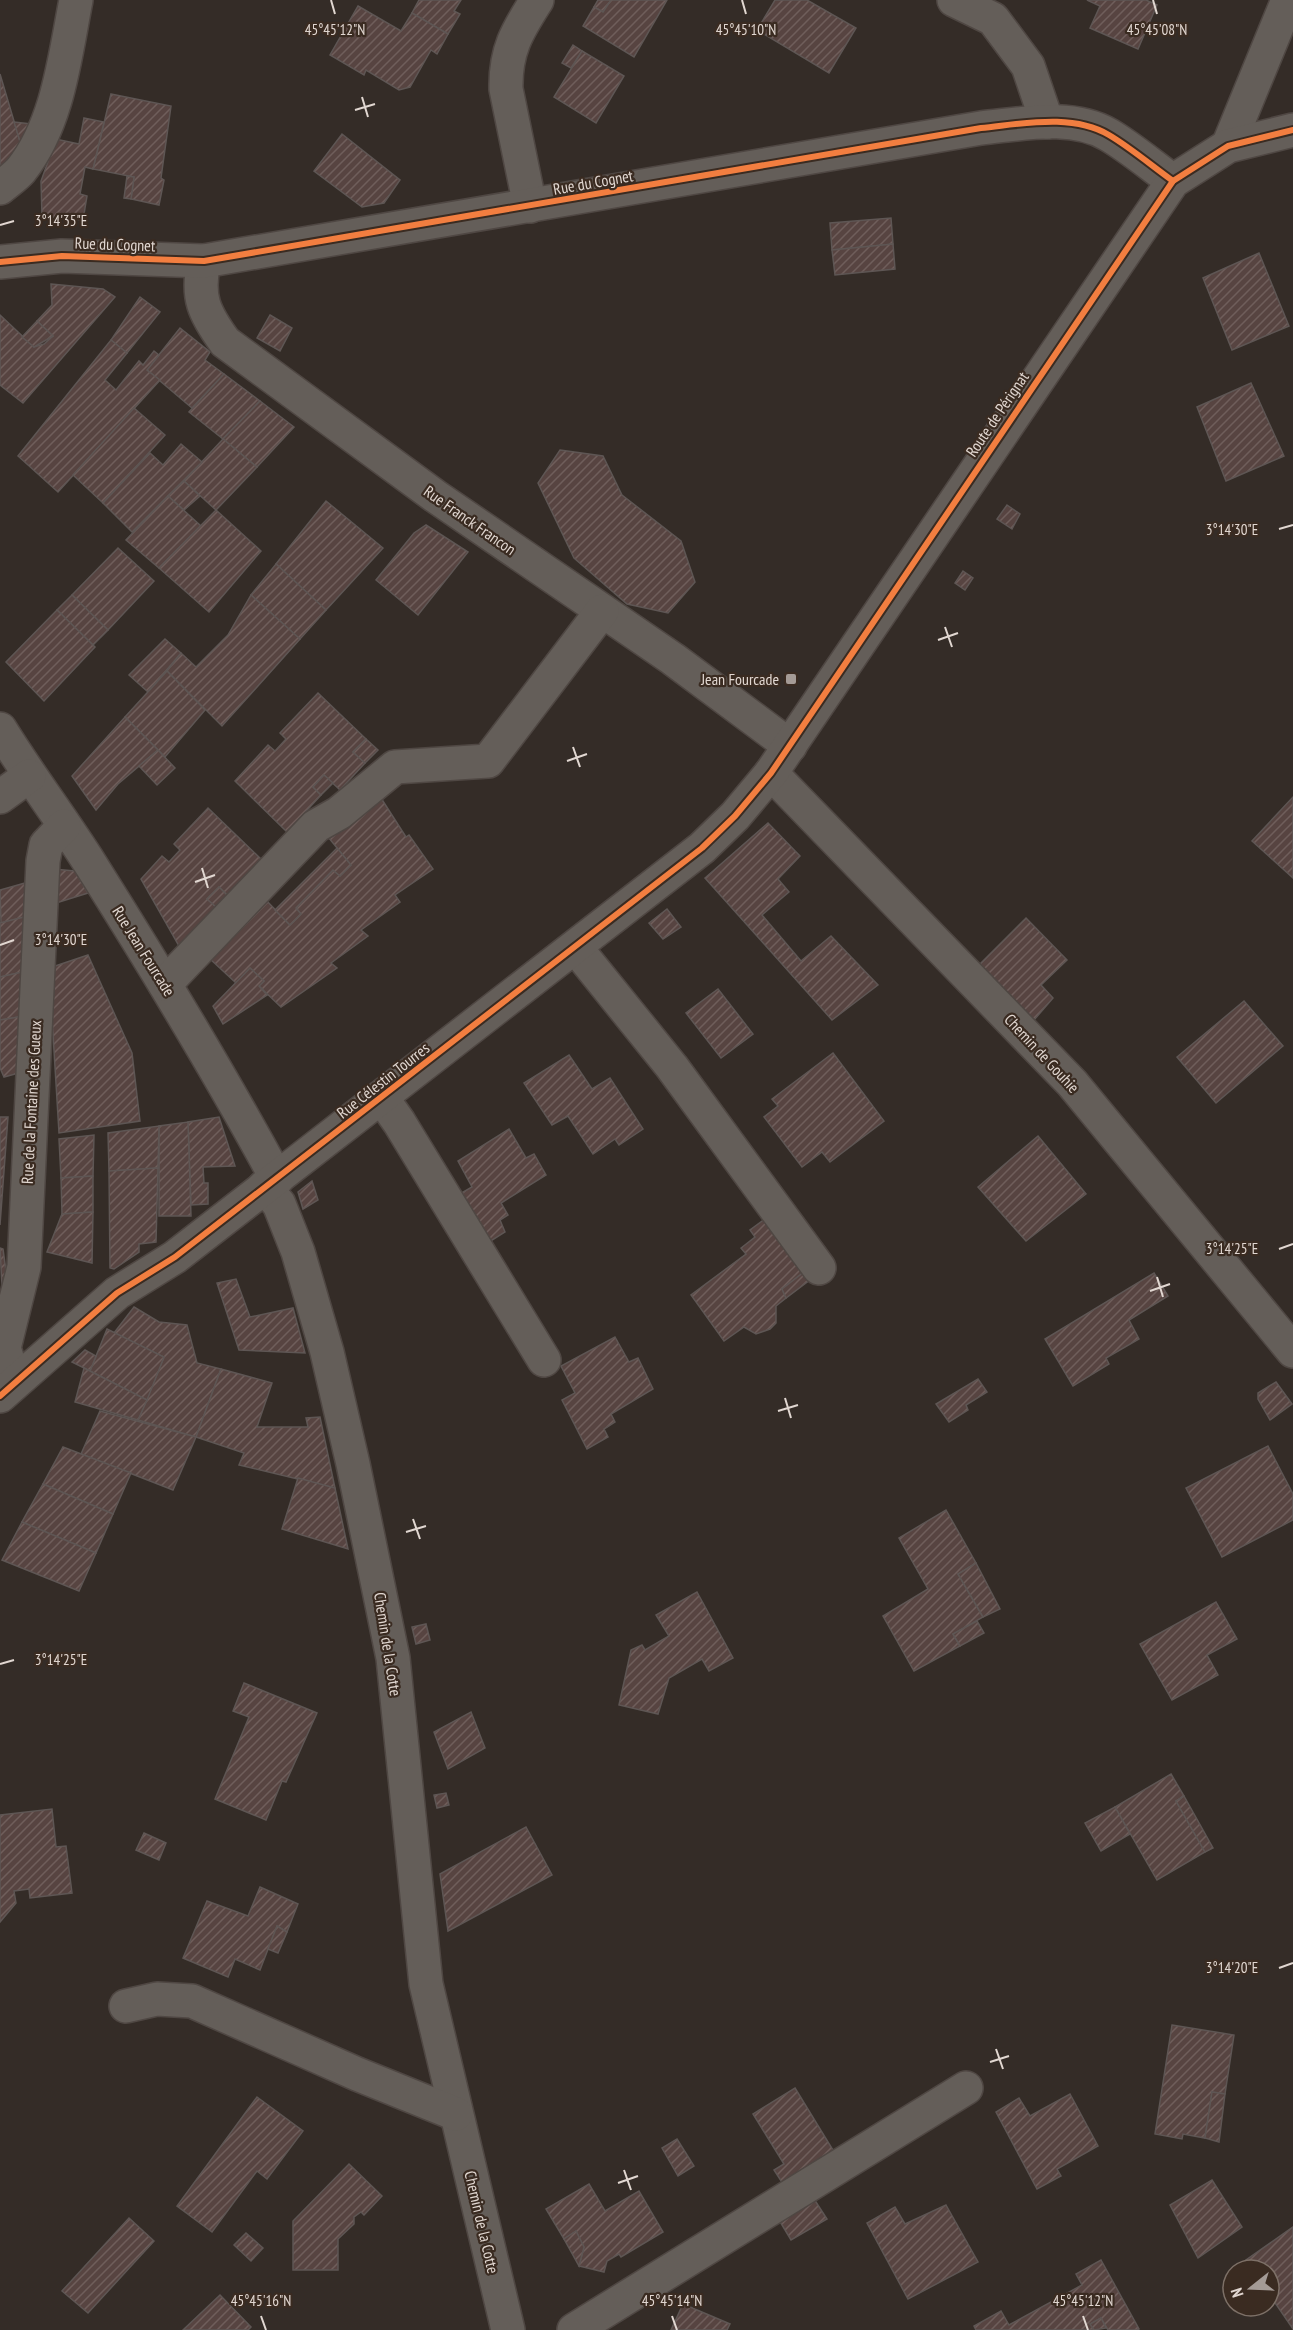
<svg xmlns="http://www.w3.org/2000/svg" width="1293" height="2330" font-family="'PT Sans Narrow',sans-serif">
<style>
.building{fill:url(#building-hatch);stroke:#5e5654;stroke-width:1.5}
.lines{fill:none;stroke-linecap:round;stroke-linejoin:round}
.minor-casing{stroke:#4f4743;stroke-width:36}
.minor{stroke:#645e59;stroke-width:33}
.cycleway-casing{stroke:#3a2b21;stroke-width:10}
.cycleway{stroke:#f27e40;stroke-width:6}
.ticks{fill:none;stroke:#e1d7d1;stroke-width:2}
.poi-dot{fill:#a49b96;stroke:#3a2b21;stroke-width:2}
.labels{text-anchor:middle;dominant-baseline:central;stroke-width:4.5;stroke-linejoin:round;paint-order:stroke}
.street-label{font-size:16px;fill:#e1d7d1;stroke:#3a2b21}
.poi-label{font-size:16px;fill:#e1d7d1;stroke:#3a2b21;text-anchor:end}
.ticks-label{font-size:15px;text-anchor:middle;fill:#e1d7d1;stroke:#3a2b21;stroke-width:4.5;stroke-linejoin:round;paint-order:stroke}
</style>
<defs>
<pattern id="building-hatch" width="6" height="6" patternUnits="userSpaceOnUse" patternTransform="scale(1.5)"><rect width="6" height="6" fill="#574441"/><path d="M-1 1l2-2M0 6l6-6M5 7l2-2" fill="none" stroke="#6f5e5b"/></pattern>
</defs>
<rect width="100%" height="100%" fill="#342c27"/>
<g class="building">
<polygon points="419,0 461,0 454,11 460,14 448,34 412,13"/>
<polygon points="598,0 611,0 603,12 594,7"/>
<polygon points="611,0 667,0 634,57 583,26 594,7 603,12"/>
<polygon points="775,0 807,0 856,28 829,73 757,30"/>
<polygon points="1087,0 1146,0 1157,5 1138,49 1090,28 1100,6"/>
<polygon points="358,6 401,31 412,13 448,34 437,54 431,50 410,87 399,90 366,70 364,75 330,55"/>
<polygon points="573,45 582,51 571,68 562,63"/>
<polygon points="582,51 624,76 596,123 554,97"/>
<polygon points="0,74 22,148 0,171"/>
<polygon points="111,94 171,106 161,178 164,180 159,205 131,199 134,177 93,169"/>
<polygon points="84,118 104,122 93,169 85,167 80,194 87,196 83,220 42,216 41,181 56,139 79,144"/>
<polygon points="14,122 31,124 22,148"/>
<polygon points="342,134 400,180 384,203 362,207 314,171"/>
<polygon points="127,176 134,177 131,199 124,198"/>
<polygon points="891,218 893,244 832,250 830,223"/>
<polygon points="893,244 895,269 835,275 832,250"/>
<polygon points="1259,253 1289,326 1232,350 1203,278"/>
<polygon points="51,284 103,289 115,297 23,403 0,385 0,315 34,347 44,344 53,336 37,321 52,305"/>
<polygon points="140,297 160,312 127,353 111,340"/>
<polygon points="270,315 292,328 280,351 257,338"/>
<polygon points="37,321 53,336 34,347 22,337"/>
<polygon points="180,328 210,352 205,360 224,374 192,408 147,370"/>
<polygon points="111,340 127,353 105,380 116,390 139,361 143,365 154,351 159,355 147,370 160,380 58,492 18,456"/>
<polygon points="224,374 260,401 223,439 189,412"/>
<polygon points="1251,383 1284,456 1226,481 1197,407"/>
<polygon points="260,401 294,427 257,467 223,439"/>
<polygon points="134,408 165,435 103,503 73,475"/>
<polygon points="223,439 257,467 216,510 184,481"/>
<polygon points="181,444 202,462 132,532 103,503 150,453 163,465"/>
<polygon points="560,450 603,456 622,495 681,541 695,582 668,613 627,604 574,558 538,483"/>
<polygon points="184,481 200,496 184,510 168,496"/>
<polygon points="168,496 201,526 159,568 126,540"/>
<polygon points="326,501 383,548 326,610 276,564"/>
<polygon points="1007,505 1020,514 1012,529 997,519"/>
<polygon points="216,510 261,551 209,612 159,568"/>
<polygon points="426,525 468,552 418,615 376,580 414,533"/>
<polygon points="118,548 154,581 108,630 72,595"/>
<polygon points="276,564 326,610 300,639 251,595"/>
<polygon points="963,571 973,578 965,590 955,583"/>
<polygon points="72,595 108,630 93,645 57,610"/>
<polygon points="251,595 300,639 222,726 167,671 181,653 196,667 228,635"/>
<polygon points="57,610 95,647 44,701 6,662"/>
<polygon points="165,639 181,653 148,692 129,675"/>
<polygon points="167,671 205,710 165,757 125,717"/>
<polygon points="318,693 366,739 353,752 365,763 340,790 324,775 313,787 321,795 287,832 235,781 268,745 275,751 286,739 280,733"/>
<polygon points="125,717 158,750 118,784 96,810 72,776"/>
<polygon points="366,739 378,750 365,763 353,752"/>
<polygon points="158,750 175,768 157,785 139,766"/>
<polygon points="324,775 333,783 321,795 313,787"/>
<polygon points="1293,797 1293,878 1252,841"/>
<polygon points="381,798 406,837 409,835 433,869 395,895 400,902 361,930 368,936 331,963 337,968 281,1007 259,986 264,981 250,968 236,983 209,958 265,899 290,925 301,914 296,908 333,870 340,876 351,865 328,837"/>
<polygon points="208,808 261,859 227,895 219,887 207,899 216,907 179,946 141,879 162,856 169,862 180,850 174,844"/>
<polygon points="768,823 800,856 778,879 789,892 762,915 801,961 831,936 878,985 832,1020 705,878"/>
<polygon points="337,848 351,865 340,876 333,870 296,908 301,914 290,925 275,910"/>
<polygon points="53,869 75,871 88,893 53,904"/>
<polygon points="25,883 32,915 1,923 0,890"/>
<polygon points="219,887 227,895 216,907 207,899"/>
<polygon points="667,909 681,927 663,939 649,923"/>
<polygon points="32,915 31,970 0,977 0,923"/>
<polygon points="1026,918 1067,960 1041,985 1053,998 1034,1020 979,965"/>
<polygon points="88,955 132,1053 140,1121 59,1133 49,968"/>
<polygon points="250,968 264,981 259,986 267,995 223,1024 213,1006"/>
<polygon points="31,970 25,1016 0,1020 0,977"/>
<polygon points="718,989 753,1034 721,1058 686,1013"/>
<polygon points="1244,1001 1283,1046 1216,1103 1177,1057"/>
<polygon points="25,1016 19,1073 4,1077 0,1068 0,1020"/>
<polygon points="833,1053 884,1121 830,1162 822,1152 802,1167 764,1117 778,1106 772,1099"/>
<polygon points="569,1055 592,1089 610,1078 643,1129 619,1145 615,1139 593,1154 568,1116 552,1125 524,1083"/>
<polygon points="0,1117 8,1117 0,1225"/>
<polygon points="219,1117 235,1166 203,1167 204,1183 208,1183 208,1204 191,1205 188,1122"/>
<polygon points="188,1122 191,1216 159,1216 159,1126"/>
<polygon points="159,1126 158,1168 109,1171 108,1133"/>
<polygon points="509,1129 526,1158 534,1154 546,1175 501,1203 508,1215 500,1220 505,1232 486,1244 458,1195 472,1187 458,1161"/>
<polygon points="94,1135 93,1176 61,1178 59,1139"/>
<polygon points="1038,1136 1086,1194 1026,1241 978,1187"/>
<polygon points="158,1168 156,1242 139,1244 139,1252 114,1269 110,1268 109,1171"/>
<polygon points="93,1176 93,1212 62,1214 61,1178"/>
<polygon points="312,1181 318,1200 303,1209 298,1192"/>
<polygon points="93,1212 92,1263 47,1252 62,1214"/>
<polygon points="769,1216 803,1273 782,1289 786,1298 776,1306 776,1323 770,1329 756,1334 744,1327 724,1341 691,1295 746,1254 741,1248 755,1237 750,1230"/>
<polygon points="0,1248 3,1249 6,1271 2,1286"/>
<polygon points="809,1268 815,1276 786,1298 782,1289"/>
<polygon points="1154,1273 1168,1296 1129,1320 1139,1339 1106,1358 1109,1364 1073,1386 1045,1339"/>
<polygon points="236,1279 250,1317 293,1308 305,1353 239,1350 217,1283"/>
<polygon points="134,1307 159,1322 187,1325 197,1363 221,1369 196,1437 138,1420 164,1357 114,1333"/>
<polygon points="107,1329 164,1357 147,1400 90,1371"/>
<polygon points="615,1337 629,1362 638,1358 653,1389 611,1414 615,1422 604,1429 608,1437 587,1449 562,1400 575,1393 561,1366"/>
<polygon points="85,1350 96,1356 90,1371 72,1362"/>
<polygon points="84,1368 147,1400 138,1420 75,1402"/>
<polygon points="221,1369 272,1383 257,1427 308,1427 306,1418 320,1417 335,1488 239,1465 244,1453 196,1437"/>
<polygon points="978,1379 987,1392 966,1405 968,1410 949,1422 936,1404"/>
<polygon points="1276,1382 1292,1404 1270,1420 1258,1399 1258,1393"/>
<polygon points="100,1411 196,1437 173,1490 81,1454"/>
<polygon points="1268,1446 1293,1494 1293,1520 1222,1557 1186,1488"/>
<polygon points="63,1447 131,1473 113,1514 43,1484"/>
<polygon points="298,1478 335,1488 348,1549 282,1529"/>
<polygon points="43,1484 113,1514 96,1553 22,1522"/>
<polygon points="946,1510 976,1563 958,1574 983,1617 953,1634 960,1646 914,1671 883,1616 928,1589 899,1538"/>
<polygon points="22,1522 96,1553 79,1591 2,1560"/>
<polygon points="976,1563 1000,1609 983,1617 958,1574"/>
<polygon points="697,1592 733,1658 709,1671 702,1659 669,1678 658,1714 619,1705 631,1650 642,1645 645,1650 669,1636 656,1615"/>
<polygon points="1216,1602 1237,1639 1207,1655 1218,1675 1172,1700 1140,1644"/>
<polygon points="977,1621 984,1633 960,1646 953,1634"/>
<polygon points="426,1624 430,1640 416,1644 412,1627"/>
<polygon points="244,1683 317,1713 286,1782 282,1781 266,1820 215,1799 249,1717 233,1711"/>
<polygon points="471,1712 485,1748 448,1769 434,1732"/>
<polygon points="1171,1774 1184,1796 1176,1801 1205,1852 1157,1880 1115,1807"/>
<polygon points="446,1793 449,1805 437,1808 434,1795"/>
<polygon points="1184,1796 1213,1848 1205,1852 1176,1801"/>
<polygon points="1115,1807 1130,1834 1101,1851 1085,1823"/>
<polygon points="52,1809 56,1847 66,1846 72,1893 30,1898 29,1889 14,1891 16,1903 0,1922 0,1815"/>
<polygon points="526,1827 552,1875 448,1931 440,1874"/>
<polygon points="144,1833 166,1843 159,1860 136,1850"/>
<polygon points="260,1887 298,1904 287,1932 277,1926 260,1970 235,1959 228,1977 183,1958 207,1901 248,1916"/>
<polygon points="277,1926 287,1932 278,1953 268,1949"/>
<polygon points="1172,2025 1234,2035 1225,2094 1212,2092 1205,2138 1183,2134 1182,2139 1155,2134"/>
<polygon points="795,2088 836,2155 785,2187 774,2170 784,2164 753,2114"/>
<polygon points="1212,2092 1225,2094 1219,2142 1205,2138"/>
<polygon points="1070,2094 1098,2146 1057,2169 1061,2176 1037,2189 996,2112 1019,2098 1030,2116"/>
<polygon points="257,2097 303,2131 267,2179 257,2171 212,2232 177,2206"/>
<polygon points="677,2139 694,2166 678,2176 662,2148"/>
<polygon points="349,2164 382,2196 364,2215 361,2212 354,2217 354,2224 338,2239 338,2270 293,2270 293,2221"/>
<polygon points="1212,2180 1242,2227 1198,2258 1170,2205"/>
<polygon points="589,2184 605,2211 639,2191 663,2232 621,2257 619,2254 607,2261 604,2272 579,2266 584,2247 576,2231 564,2239 546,2209"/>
<polygon points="814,2199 827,2219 791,2240 779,2220"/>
<polygon points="946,2205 978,2262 908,2299 867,2223 895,2207 905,2224"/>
<polygon points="129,2218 154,2241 88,2313 62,2291"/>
<polygon points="1293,2227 1293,2329 1269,2294 1269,2270 1252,2270 1246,2260"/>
<polygon points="576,2231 584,2247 579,2266 564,2239"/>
<polygon points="246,2233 263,2248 251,2261 234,2245"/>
<polygon points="1101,2260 1139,2329 1137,2330 1108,2330 1101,2318 1090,2324 1094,2330 976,2330 974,2326 1001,2311 1009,2325 1082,2285 1076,2274"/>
<polygon points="220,2295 251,2327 248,2330 183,2330"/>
<polygon points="683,2304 730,2324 727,2330 671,2330"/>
<polygon points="1101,2318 1106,2328 1094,2330 1090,2324"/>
</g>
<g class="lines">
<defs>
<g id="minor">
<polyline points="954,0 993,19 1028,66 1047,122"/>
<polyline points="1228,146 1288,0"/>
<path d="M0,188c7,-6 15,-11 21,-18 37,-46 44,-114 55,-170"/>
<path d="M530,206l-24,-117c-1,-38 11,-58 31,-89"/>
<path d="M204,261c-8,36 0,52 21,81l210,154 238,163 117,87"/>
<path d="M0,262l62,-6 142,5 777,-133c41,-4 91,-15 128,7 22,13 43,31 64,46"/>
<path d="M0,729c29,47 62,90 91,136 65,103 128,207 186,314"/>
<polyline points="771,773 1072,1083 1293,1351"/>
<polyline points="0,797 29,776"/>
<polyline points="576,948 672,1067 819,1268"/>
<polyline points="165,984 316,826 339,813 395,767 488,761 602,611"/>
<polyline points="382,1098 399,1122 544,1360"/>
<polyline points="264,1187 279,1204 298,1252 327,1352 353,1464 393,1658 426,1984 508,2330"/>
<polyline points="19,1378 9,1364 4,1348 24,1267 43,861 46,845 64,826"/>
<polyline points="0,1396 117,1293 175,1257 702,848 735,816 771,773 1173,181 1228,146 1293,130"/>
<polyline points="126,2006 157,1999 192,2001 357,2074 456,2114"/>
<polyline points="574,2330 966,2088"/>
</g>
</defs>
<use href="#minor" class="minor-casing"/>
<use href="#minor" class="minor"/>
<defs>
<g id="cycleway">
<path d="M0,262l62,-6 142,5 777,-133c41,-4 91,-15 128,7 22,13 43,31 64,46"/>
<polyline points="0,1396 117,1293 175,1257 702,848 735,816 771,773 1173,181 1228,146 1293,130"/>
</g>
</defs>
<use href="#cycleway" class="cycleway-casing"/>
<use href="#cycleway" class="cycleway"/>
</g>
<path class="ticks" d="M331,0l4,14M742,0l4,14M1153,0l4,14M362,97l6,20M355,110l20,-6M0,225l14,-4M1279,529l14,-4M945,627l7,20M938,640l20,-7M573,747l7,20M567,761l20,-7M202,868l6,20M195,882l20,-7M0,945l14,-5M1279,1249l14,-5M1157,1277l6,20M1150,1291l20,-7M785,1398l6,20M778,1411l20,-6M413,1519l7,20M406,1532l20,-6M0,1664l14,-4M1279,1968l14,-5M996,2049l7,20M990,2062l19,-6M624,2170l7,20M618,2183l20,-7M261,2316l5,14M672,2316l5,14M1083,2316l5,14"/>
<rect class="poi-dot" x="785" y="673" width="12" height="12" rx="3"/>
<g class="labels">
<g class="street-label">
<text transform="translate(593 182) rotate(-10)">Rue du Cognet</text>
<text transform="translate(115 244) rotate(2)">Rue du Cognet</text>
<text transform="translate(997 414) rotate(-56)">Route de Pérignat</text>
<text transform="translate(470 520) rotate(35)">Rue Franck Francon</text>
<text transform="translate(144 951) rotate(58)">Rue Jean Fourcade</text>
<text transform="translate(1042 1053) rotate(47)">Chemin de Gouhie</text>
<text transform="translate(383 1080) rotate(-38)">Rue Célestin Tourres</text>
<text transform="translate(31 1102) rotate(-87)">Rue de la Fontaine des Gueux</text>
<text transform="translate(388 1644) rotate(81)">Chemin de la Cotte</text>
<text transform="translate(482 2222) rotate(77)">Chemin de la Cotte</text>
</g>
<g class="poi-label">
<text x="779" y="679">Jean Fourcade</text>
</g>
</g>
<g class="ticks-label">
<text x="335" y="35">45°45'12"N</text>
<text x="746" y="35">45°45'10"N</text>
<text x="1157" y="35">45°45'08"N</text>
<text x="61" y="226">3°14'35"E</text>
<text x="1232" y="535">3°14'30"E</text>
<text x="61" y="945">3°14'30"E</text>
<text x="1232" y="1254">3°14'25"E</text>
<text x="61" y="1665">3°14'25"E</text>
<text x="1232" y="1973">3°14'20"E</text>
<text x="261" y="2306">45°45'16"N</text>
<text x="672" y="2306">45°45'14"N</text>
<text x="1083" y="2306">45°45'12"N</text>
</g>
<g transform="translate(1251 2288) rotate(252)"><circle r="28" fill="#3a2b21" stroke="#7d7067" stroke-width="1.5"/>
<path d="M0-4.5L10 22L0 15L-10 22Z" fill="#a49b96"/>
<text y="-9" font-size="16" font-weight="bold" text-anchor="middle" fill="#e1d7d1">N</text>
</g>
</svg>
